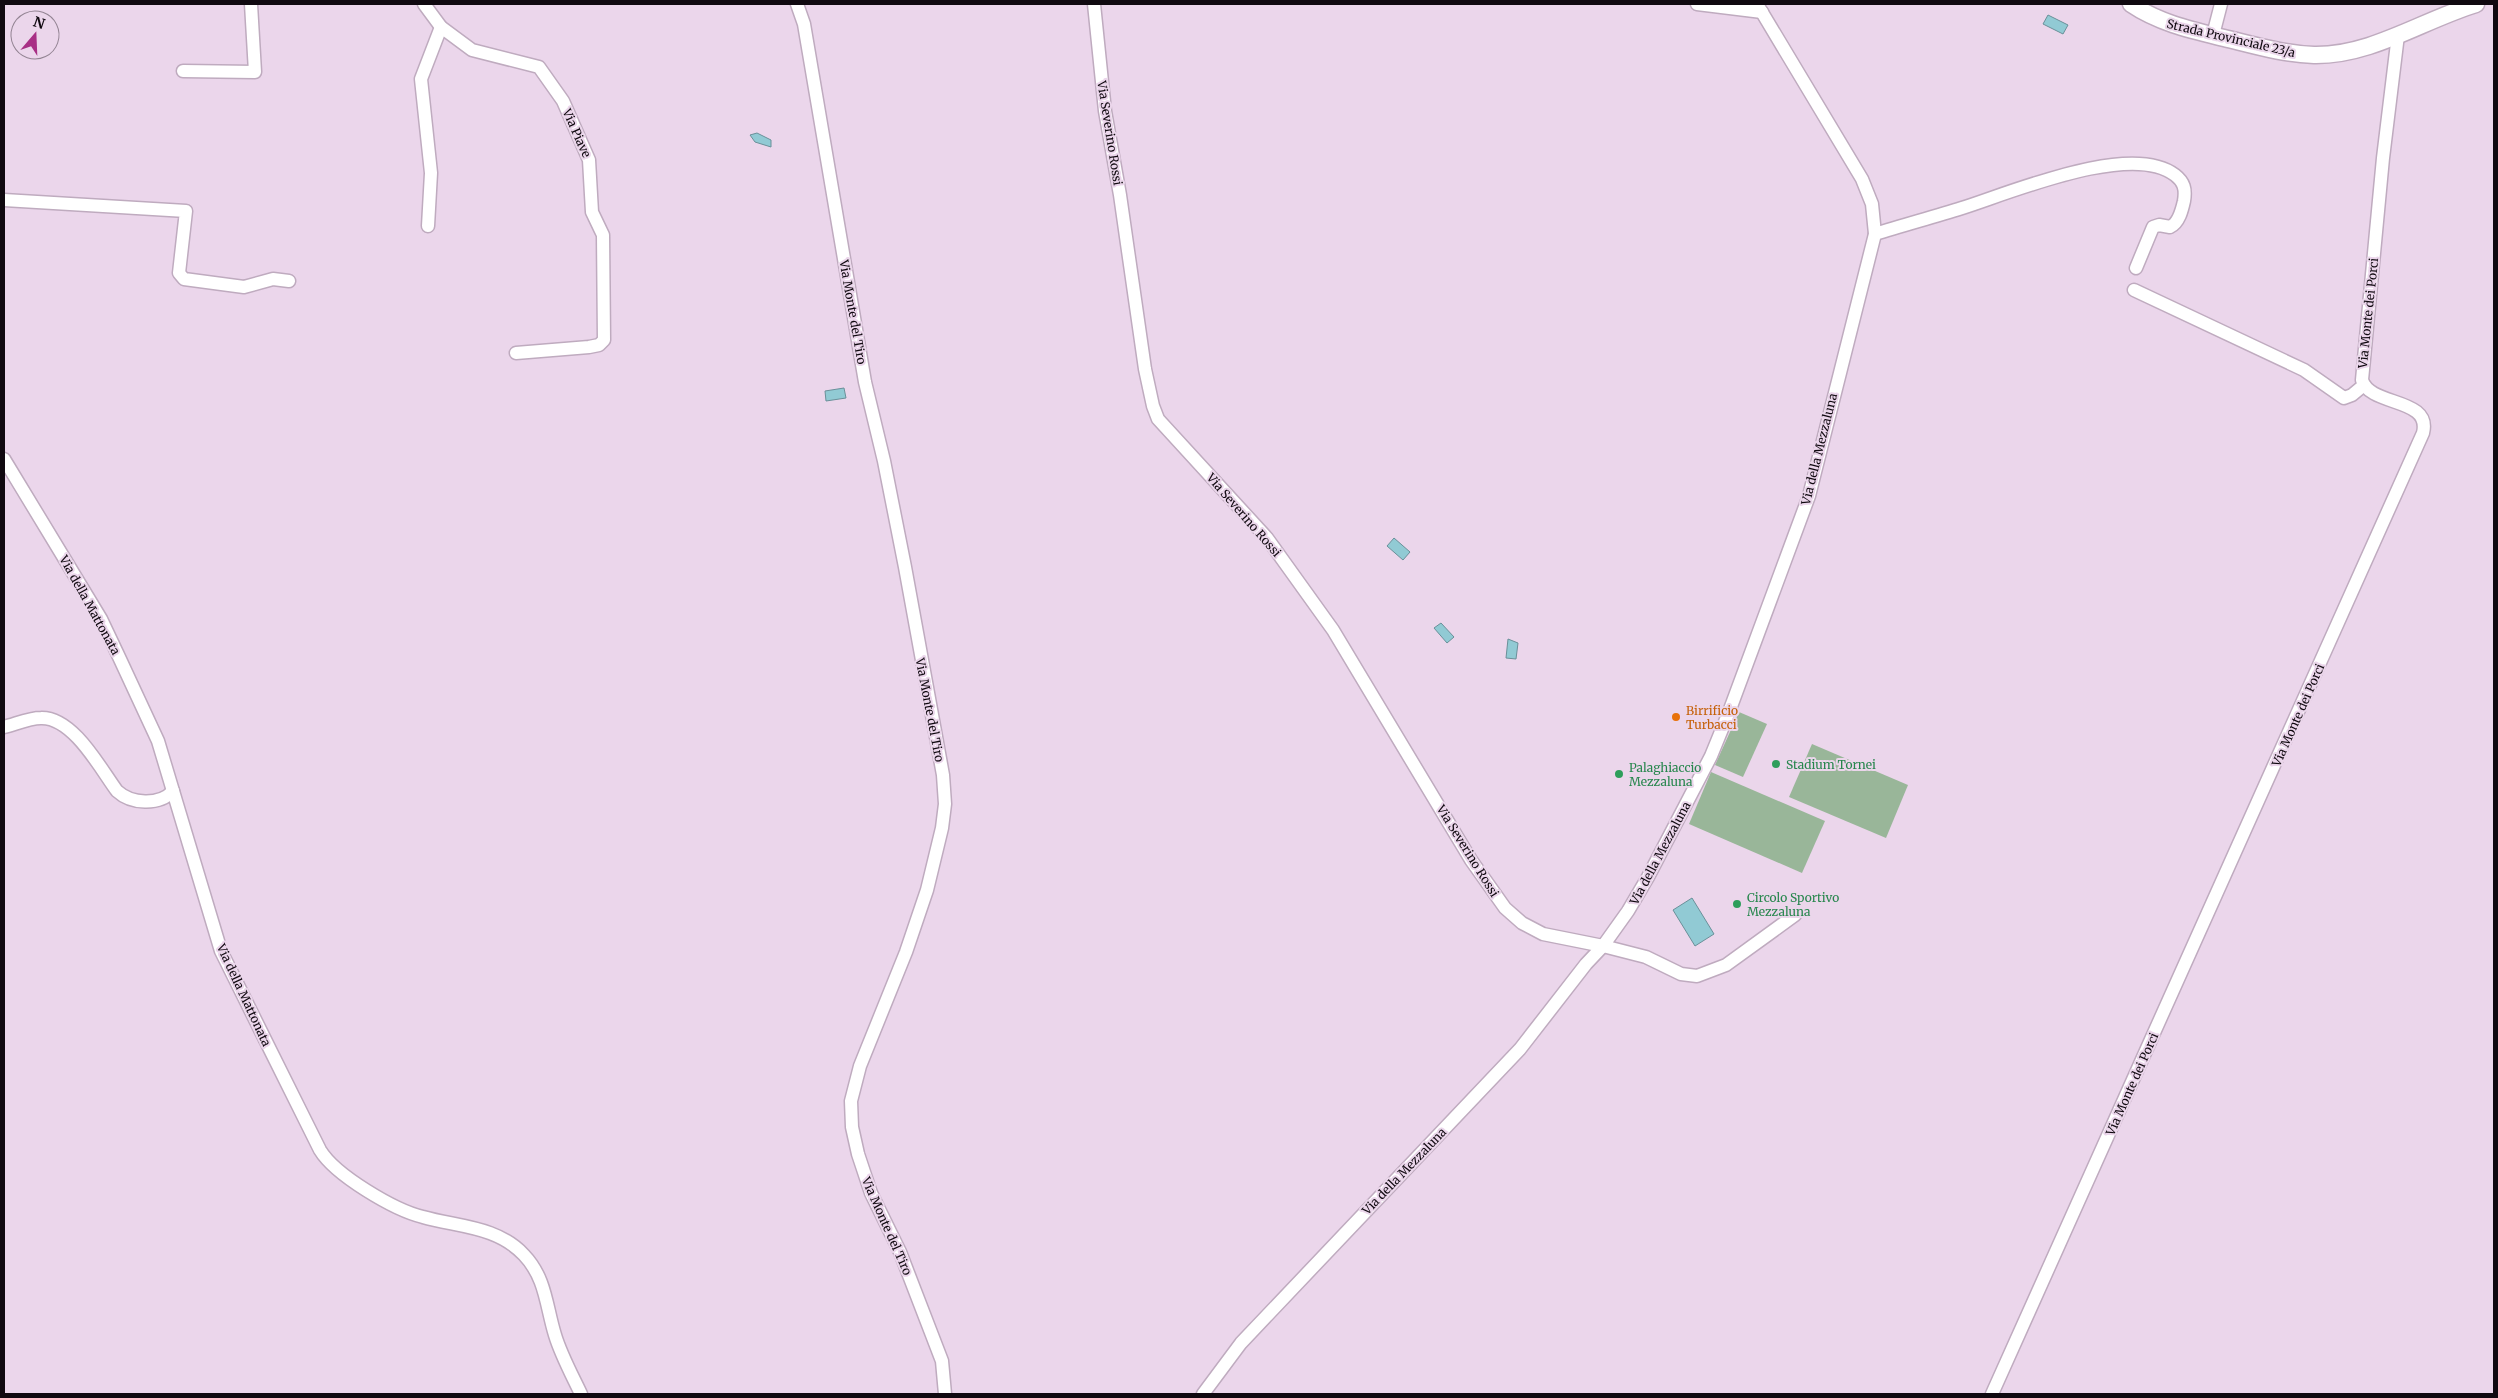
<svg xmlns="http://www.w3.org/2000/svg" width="2498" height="1398" font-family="Merriweather,serif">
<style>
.green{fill:#99b699}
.water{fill:#91cad4;stroke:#6a9099}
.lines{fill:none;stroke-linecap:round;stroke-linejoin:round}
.minor-casing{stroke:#bfabbf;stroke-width:15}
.tertiary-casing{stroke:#bfabbf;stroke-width:19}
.minor{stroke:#fff;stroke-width:12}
.tertiary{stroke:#fff;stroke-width:16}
.food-dot{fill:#e8710a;stroke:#ebd6eb;stroke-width:2}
.leisure-dot{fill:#2e9e5b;stroke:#ebd6eb;stroke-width:2}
.labels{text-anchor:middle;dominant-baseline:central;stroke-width:4;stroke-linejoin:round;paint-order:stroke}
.street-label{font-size:12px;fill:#100910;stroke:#ebd6eb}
.food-label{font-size:12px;fill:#c56008;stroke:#ebd6eb;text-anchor:start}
.leisure-label{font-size:12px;fill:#27864d;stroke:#ebd6eb;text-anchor:start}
</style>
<rect width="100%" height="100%" fill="#ebd6eb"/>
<g class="green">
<polygon points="1739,712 1767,724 1743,777 1715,765"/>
<polygon points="1812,744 1908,785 1886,838 1789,797"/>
<polygon points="1711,772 1825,821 1802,873 1689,824"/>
</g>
<g class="water">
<polygon points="2048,15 2068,25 2063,34 2043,24"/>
<polygon points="757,133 771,140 771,147 755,142 750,135"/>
<polygon points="844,388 846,398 826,401 825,391"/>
<polygon points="1394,538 1410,552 1403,560 1387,546"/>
<polygon points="1441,623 1454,637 1447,643 1434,628"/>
<polygon points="1508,639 1518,643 1516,659 1506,658"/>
<polygon points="1692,898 1714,934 1695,946 1673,910"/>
</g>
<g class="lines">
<defs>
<g id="minor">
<polyline points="424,4 441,27 472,50 539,67 563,101 589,160 592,212 603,235 604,340 599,345 589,347 516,353"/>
<polyline points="797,4 804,24 865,382 884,461 905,567 943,775 945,804 942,828 927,890 906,952 860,1066 851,1101 852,1127 858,1154 871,1193 900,1252 942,1361 945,1394"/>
<polyline points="1094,4 1105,111 1120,195 1145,369 1153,406 1158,419 1267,538 1333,630 1471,860 1505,908 1522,923 1543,934 1603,946"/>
<polyline points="1697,4 1762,12"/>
<polyline points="1757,4 1862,179 1872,204 1875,234 1809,496 1729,712 1711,756 1648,877 1628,911 1603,946 1646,957 1681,974 1697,976 1726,965 1795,915"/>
<polyline points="2213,35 2221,4"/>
<polyline points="183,71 255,72 251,4"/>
<polyline points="4,200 186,211 179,273 184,279 244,287 273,279 289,281"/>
<polyline points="428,226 431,173 421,79 441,27"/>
<path d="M1875,234c29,-9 58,-17 87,-26 48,-15 169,-67 213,-33 9,7 11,14 9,26 -2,9 -5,22 -14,26l-11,-2 -6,2 -17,41"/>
<polyline points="2134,290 2304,370 2344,398 2352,395 2364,385"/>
<path d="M4,459l97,160 18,38 39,84 63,210 99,199c15,25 74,60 103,67 35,10 74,9 101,38 22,23 22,51 31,80 6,20 17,40 26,59"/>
<path d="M4,727c12,-3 25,-9 37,-9 32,-1 59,50 76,73 14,13 42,15 56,0"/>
<polyline points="1203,1394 1241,1343 1520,1049 1586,964 1603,946"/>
<path d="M1992,1394l431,-961c9,-36 -53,-26 -61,-53l21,-222 15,-123"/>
</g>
<path id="tertiary" d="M2131,4c28,19 60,26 93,34 29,7 59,16 90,17 57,1 109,-35 162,-51"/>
</defs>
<use href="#minor" class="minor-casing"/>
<use href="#tertiary" class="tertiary-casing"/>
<use href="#minor" class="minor"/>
<use href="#tertiary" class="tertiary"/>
</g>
<circle class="food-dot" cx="1676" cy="717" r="5"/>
<g class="leisure-dot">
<circle cx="1776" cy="764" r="5"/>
<circle cx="1619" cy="774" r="5"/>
<circle cx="1737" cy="904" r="5"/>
</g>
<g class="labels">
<g class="street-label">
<text transform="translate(2231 38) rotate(13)">Strada Provinciale 23/a</text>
<text transform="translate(577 133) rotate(66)">Via Piave</text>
<text transform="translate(1110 133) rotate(81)">Via Severino Rossi</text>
<text transform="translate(853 312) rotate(80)">Via Monte del Tiro</text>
<text transform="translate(2368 313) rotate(-84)">Via Monte dei Porci</text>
<text transform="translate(1819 449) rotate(-76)">Via della Mezzaluna</text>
<text transform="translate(1244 515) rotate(49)">Via Severino Rossi</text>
<text transform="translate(90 605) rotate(61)">Via della Mattonata</text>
<text transform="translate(930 710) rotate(79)">Via Monte del Tiro</text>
<text transform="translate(2298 715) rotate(-66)">Via Monte dei Porci</text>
<text transform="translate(1468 851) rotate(58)">Via Severino Rossi</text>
<text transform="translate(1660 853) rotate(-62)">Via della Mezzaluna</text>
<text transform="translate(244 995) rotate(65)">Via della Mattonata</text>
<text transform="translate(2132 1084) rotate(-66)">Via Monte dei Porci</text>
<text transform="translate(1404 1171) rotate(-46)">Via della Mezzaluna</text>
<text transform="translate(887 1226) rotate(66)">Via Monte del Tiro</text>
</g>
<g class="food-label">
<text x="1686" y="710">Birrificio<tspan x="1686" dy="14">Turbacci</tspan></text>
</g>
<g class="leisure-label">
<text x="1786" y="764">Stadium Tornei</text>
<text x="1629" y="767">Palaghiaccio<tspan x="1629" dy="14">Mezzaluna</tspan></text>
<text x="1747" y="897">Circolo Sportivo<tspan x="1747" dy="14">Mezzaluna</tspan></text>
</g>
</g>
<rect width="2498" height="1398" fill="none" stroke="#100910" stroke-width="10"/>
<g transform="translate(35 35) rotate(19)"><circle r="24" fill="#ebd6eb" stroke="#938493"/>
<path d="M0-4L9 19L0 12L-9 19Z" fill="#a82f85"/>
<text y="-8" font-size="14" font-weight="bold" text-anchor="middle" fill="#100910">N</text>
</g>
</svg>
